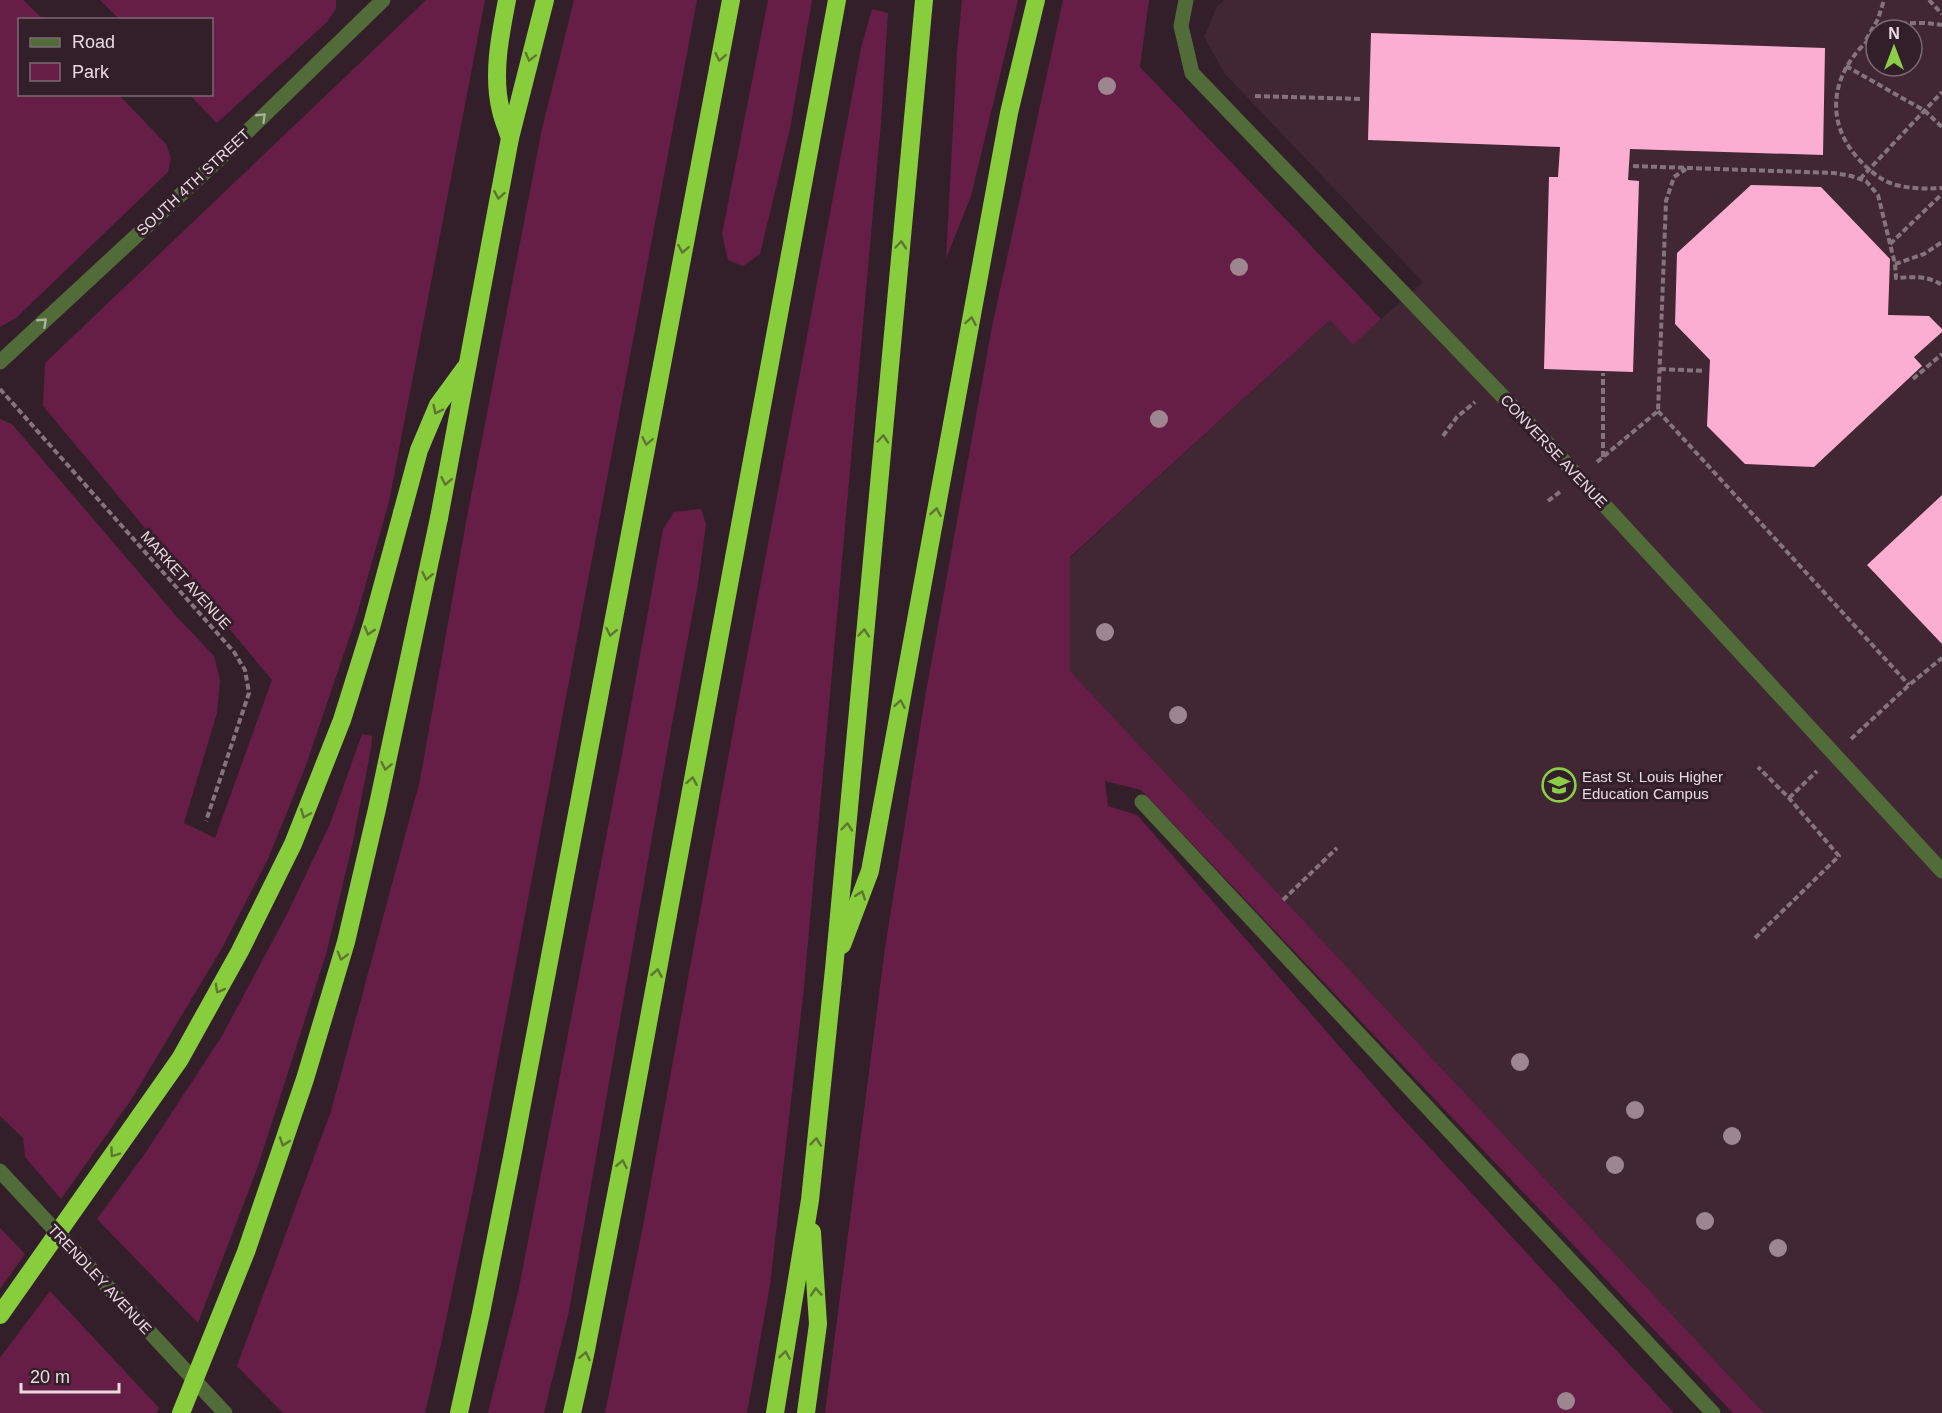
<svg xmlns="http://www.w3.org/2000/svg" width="1942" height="1413" font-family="Arial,sans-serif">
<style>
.built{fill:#402733;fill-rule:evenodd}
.green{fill:#661e46}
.building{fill:#fbaed2}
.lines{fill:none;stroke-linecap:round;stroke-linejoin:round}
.path{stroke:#85747c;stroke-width:4;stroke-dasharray:6 3;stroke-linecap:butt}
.minor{stroke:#516c38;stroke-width:15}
.highway{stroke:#88cd3c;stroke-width:18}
.highway-bridge{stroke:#88cd3c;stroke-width:18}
.tree{fill:#9d8690}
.oneway{stroke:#5e7632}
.oneway2{stroke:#acaf9d}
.labels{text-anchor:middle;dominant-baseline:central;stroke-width:6;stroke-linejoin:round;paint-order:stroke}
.street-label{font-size:15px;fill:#e9dbe1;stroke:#331f29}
.poi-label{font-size:15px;fill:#e9dbe1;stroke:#331f29;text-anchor:start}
</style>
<rect width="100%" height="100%" fill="#331f29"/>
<path class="built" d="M1224,0h718v1413h-178l-694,-742v-113l260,-238 23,24 70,-62 -198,-208 -21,-37 13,-31zM1876,30h36v36h-36z"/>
<g class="green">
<polygon points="0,0 23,0 43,19 20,20 20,94 119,95 166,144 171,158 168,172 16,318 0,327"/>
<polygon points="100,0 336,0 336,9 327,22 217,123 190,95 212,94 212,20 119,19"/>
<polygon points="426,0 485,0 389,502 356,618 305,768 268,859 222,948 131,1100 61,1199 25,1157 23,1138 0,1116 0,419 12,424 177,617 214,656 220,680 217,713 184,823 215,838 272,680 43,406 45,363"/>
<polygon points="574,0 697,0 475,1181 441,1344 425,1413 283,1413 237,1366 331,1111 420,780 466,522 542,129"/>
<polygon points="768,0 812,0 790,129 760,254 743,266 728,260 722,234"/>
<polygon points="962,0 1018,0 971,196 946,259 957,52"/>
<polygon points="1063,0 1149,0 1140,67 1381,319 1353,345 1330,320 1070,557 1070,671 1764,1413 1733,1413 1141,790 1105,781 1108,806 1137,815 1395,1110 1674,1413 825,1413 885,948 925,698 992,327"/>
<polygon points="872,9 888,13 881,122 804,987 770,1285 747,1413 605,1413 643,1226 735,720 861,48"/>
<polygon points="701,509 706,524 698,584 671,729 569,1311 544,1413 488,1413 518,1293 621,760 663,529 674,512"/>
<polygon points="362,734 372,736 371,749 353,841 327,951 257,1169 198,1323 97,1219 144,1155 222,1036 287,914 330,824"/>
<polygon points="0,1228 25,1254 0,1289"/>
<polygon points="50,1291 159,1408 157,1413 0,1413 0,1358"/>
</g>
<g class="building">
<polygon points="1371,33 1825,48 1823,155 1630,149 1628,180 1639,181 1633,372 1544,369 1549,177 1558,177 1560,147 1368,140"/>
<polygon points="1751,185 1821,187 1890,259 1888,315 1929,316 1942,329 1942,332 1914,357 1922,366 1814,467 1745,464 1707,426 1710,360 1675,324 1677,253"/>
<polygon points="1942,495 1942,644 1867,565"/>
</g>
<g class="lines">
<g class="path">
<polyline points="1929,0 1942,14"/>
<path d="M1884,30c19,-9 38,-8 58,-5"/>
<path d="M1876,34c-41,31 -55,81 -20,122 11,13 25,25 40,29 16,4 31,4 46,3"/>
<polyline points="1866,40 1878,19 1884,0"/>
<polyline points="1846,66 1925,111 1942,127"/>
<polyline points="1255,96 1361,99"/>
<path d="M1633,166l201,7 17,3 15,5 12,14 17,69 1,14c18,-1 30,-3 46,7"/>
<polyline points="1860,179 1942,92"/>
<polyline points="1890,244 1942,194"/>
<polyline points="1895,264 1924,254 1942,242"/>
<polyline points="1660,369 1705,371"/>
<polyline points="1913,379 1942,354"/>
<polyline points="0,389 234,652 245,670 249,693 206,821"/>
<polyline points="1658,411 1909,685"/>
<polyline points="1443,436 1457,417 1475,402"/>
<polyline points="1603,457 1603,373"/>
<polyline points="1597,462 1658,411 1666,201 1674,177 1686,169"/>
<polyline points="1548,501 1561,491"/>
<polyline points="1851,739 1909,685 1942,658"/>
<polyline points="1789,798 1817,771"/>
<polyline points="1283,900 1337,848"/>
<polyline points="1755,938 1839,856 1789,798 1758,767"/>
</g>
<g class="minor">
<polyline points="1186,0 1181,26 1192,73 1536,431 1942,871"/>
<polyline points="0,362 216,162 383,0"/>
<polyline points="1142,802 1713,1413"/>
<polyline points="0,1171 225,1413"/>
</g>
<g class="highway">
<path d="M507,0c-7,36 -15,75 -6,111 2,9 6,18 9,27"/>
<polyline points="402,513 419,450 438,405 465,368"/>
<polyline points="439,518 510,138 545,0"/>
<polyline points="842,945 870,871 1009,113 1036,0"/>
<polyline points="459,1413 481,1313 512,1157 731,0"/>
<polyline points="572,1413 585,1355 622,1164 837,0"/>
<polyline points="775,1413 810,1200 834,969 924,0"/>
<polyline points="806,1413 818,1324 812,1232"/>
</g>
<g class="highway-bridge">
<polyline points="0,1315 180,1059 240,951 293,844 342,720 372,624 402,513"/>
<polyline points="181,1413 246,1252 305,1079 346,942 377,809 439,518"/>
</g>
</g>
<g class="tree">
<circle cx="1107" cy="86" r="9"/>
<circle cx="1239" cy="267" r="9"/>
<circle cx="1159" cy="419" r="9"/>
<circle cx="1105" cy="632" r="9"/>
<circle cx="1178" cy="715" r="9"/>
<circle cx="1520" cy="1062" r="9"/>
<circle cx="1635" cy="1110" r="9"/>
<circle cx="1732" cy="1136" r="9"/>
<circle cx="1615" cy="1165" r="9"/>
<circle cx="1705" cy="1221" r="9"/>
<circle cx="1778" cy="1248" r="9"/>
<circle cx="1566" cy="1401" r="9"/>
</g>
<defs><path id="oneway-chevron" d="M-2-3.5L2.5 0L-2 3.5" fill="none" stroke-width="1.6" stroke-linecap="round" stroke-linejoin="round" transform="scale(1.5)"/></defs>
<g class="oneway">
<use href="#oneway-chevron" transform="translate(530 57) rotate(104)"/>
<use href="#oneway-chevron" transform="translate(720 57) rotate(101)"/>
<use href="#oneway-chevron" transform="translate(499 195) rotate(100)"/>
<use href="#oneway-chevron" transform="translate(901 245) rotate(-85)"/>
<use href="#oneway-chevron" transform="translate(683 249) rotate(101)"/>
<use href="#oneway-chevron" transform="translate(971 321) rotate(-80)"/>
<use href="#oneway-chevron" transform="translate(437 410) rotate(116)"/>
<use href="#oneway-chevron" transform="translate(883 439) rotate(-85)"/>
<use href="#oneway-chevron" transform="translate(647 441) rotate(101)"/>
<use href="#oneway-chevron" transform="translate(446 481) rotate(101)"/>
<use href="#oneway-chevron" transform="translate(936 512) rotate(-80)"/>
<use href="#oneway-chevron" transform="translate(427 576) rotate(102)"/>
<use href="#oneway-chevron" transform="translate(369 631) rotate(107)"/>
<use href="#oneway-chevron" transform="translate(611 632) rotate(101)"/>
<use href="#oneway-chevron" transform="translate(864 633) rotate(-85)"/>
<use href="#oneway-chevron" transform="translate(900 704) rotate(-80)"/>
<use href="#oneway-chevron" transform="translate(386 766) rotate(102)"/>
<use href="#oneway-chevron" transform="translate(692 781) rotate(-80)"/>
<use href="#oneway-chevron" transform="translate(305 814) rotate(112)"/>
<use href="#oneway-chevron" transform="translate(847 827) rotate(-85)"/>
<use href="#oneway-chevron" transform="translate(861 895) rotate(-70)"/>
<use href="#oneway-chevron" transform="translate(342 956) rotate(106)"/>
<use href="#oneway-chevron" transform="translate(657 973) rotate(-80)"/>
<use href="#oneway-chevron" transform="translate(219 989) rotate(119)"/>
<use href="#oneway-chevron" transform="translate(284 1142) rotate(109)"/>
<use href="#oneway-chevron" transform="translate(816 1142) rotate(-84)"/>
<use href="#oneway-chevron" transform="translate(114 1153) rotate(125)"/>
<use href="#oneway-chevron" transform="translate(622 1164) rotate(-79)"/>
<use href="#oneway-chevron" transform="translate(816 1292) rotate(-94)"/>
<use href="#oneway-chevron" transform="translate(785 1355) rotate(-81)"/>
<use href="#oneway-chevron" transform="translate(585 1356) rotate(-78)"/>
</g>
<g class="oneway2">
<use href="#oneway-chevron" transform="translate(262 117) rotate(-44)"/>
<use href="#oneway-chevron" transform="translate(43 322) rotate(-43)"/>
</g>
<defs>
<symbol id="university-ring" viewBox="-11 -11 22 22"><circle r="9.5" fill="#331f29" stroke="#8cce45" stroke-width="1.5"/><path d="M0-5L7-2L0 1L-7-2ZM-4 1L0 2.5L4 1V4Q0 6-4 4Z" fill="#8cce45"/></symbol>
</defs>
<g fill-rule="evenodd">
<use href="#university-ring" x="1540" y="766" width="38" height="38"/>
</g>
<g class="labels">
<g class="street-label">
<text transform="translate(193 182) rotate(-43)">SOUTH 4TH STREET</text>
<text transform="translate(1554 451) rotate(47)">CONVERSE AVENUE</text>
<text transform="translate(186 580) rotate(48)">MARKET AVENUE</text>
<text transform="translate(100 1279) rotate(47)">TRENDLEY AVENUE</text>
</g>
<g class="poi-label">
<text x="1582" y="776">East St. Louis Higher<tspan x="1582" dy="17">Education Campus</tspan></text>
</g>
</g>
<rect x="18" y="18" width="195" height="78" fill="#331f29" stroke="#7c6a73" stroke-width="1.5"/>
<rect x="30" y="38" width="30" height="9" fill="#516c38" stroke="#7c6a73" stroke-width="1.5"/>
<text x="72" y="48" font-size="18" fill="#e9dbe1">Road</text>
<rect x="30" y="63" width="30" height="18" fill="#661e46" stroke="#7c6a73" stroke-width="1.5"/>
<text x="72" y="78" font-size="18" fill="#e9dbe1">Park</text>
<g transform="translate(1894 48)"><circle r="28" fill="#331f29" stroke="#7c6a73" stroke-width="1.5"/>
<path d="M0-4.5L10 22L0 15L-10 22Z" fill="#8cce45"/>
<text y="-9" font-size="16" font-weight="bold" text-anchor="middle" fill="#e9dbe1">N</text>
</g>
<path d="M21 1383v9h98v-9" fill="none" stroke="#e9dbe1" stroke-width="3"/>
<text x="30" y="1383" font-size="18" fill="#e9dbe1" stroke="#331f29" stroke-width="4.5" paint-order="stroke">20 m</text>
</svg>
